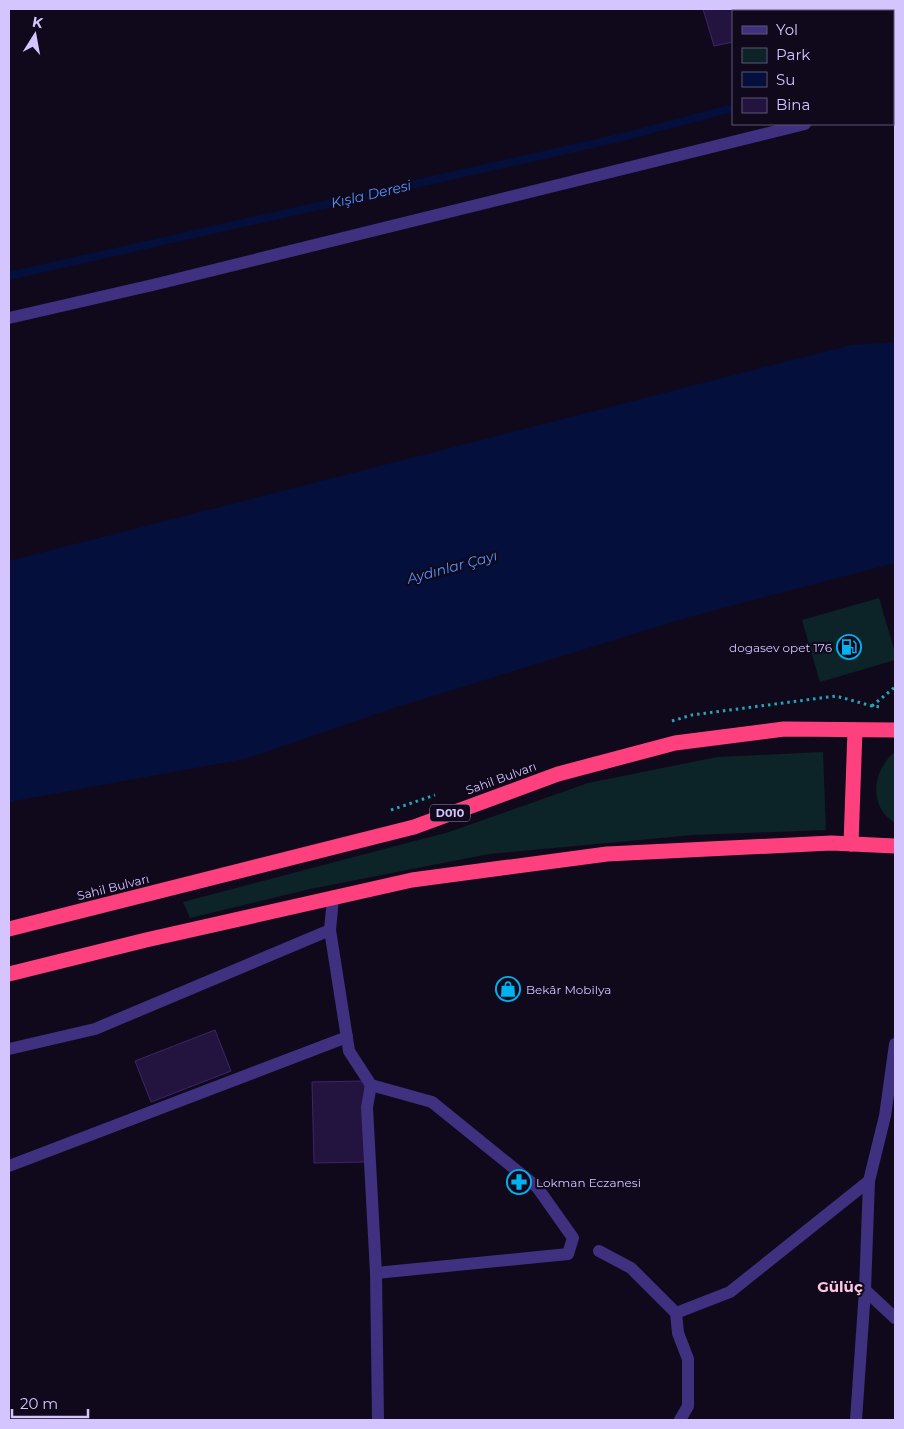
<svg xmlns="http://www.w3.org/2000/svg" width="904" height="1429" font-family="Montserrat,sans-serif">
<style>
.green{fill:#0c2427}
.water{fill:#040f3b}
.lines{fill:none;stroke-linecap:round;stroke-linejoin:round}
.stream{stroke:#040f3b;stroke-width:8}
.building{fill:#23143f;stroke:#3e236d}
.path{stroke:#21a8b7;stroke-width:3;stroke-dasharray:2.5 4;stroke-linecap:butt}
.street{stroke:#3f3080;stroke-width:12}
.highway{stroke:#ff407e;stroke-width:15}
.labels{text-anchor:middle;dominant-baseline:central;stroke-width:4.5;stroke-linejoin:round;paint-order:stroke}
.shield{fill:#10091c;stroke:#998dbb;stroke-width:1}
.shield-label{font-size:11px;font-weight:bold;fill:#d4c5ff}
.poi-label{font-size:12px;fill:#d4c5ff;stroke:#10091c;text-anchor:start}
.street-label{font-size:12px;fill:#d4c5ff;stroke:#10091c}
.water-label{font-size:14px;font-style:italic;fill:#5394ff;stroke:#10091c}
.quarter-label{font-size:15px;font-weight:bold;fill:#ffc7e2;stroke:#10091c}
</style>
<rect width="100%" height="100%" fill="#10091c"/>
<g class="green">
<polygon points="879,598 895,653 895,660 820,682 802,620"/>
<polygon points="823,752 826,830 693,835 489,854 310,889 190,918 183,902 449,832 588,783 717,757"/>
<path d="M895,752v71c-27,-16 -23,-53 0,-71z"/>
</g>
<polygon class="water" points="895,342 895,563 689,617 397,707 245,759 9,802 9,561 851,345"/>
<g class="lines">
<g class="stream">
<polyline points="893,66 895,65"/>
<polyline points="9,276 623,137 733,108"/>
</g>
</g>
<g class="building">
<polygon points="703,9 870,9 860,11 733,11 733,42 714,46"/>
<polygon points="215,1030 231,1071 151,1102 135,1061"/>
<polygon points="365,1081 367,1162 314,1163 312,1082"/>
</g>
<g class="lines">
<g class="path">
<polyline points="872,706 895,687"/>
<polyline points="672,721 692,715 836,696 872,706 882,707"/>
<polyline points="391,810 435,795"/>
</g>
<g class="street">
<polyline points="893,102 895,101"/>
<polyline points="9,318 157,284 805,124"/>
<polyline points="330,930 349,1051 371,1085 432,1102 537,1187 573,1238 568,1254 376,1273"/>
<polyline points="9,1049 95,1029 330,930 333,898"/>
<polyline points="371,1085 367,1107 376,1273 378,1420"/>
<polyline points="9,1166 347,1037"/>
<polyline points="599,1251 631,1268 676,1313 678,1333 688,1359 688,1406 680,1420"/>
<polyline points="865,1290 895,1318"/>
<polyline points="676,1313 730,1292 869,1181"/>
<polyline points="856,1420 865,1290 869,1181 885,1116 895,1044"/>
</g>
<g class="highway">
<polyline points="851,844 855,730"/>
<polyline points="9,929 414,827 558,774 675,743 784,729 895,730"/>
<polyline points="9,974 146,940 412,880 607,854 831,843 895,846"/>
</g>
</g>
<defs>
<symbol id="fuel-ring" viewBox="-11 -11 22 22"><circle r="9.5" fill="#10091c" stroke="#00b2f0" stroke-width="1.5"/><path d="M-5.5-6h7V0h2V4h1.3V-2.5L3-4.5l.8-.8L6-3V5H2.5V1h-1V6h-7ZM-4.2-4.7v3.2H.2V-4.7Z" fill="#00b2f0"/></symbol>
<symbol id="shop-ring" viewBox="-11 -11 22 22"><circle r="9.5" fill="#10091c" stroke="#00b2f0" stroke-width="1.5"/><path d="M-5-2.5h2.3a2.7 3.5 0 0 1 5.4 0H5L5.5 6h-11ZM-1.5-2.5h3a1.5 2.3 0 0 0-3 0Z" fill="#00b2f0"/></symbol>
<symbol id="pharmacy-ring" viewBox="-11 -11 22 22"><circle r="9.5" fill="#10091c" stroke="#00b2f0" stroke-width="1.5"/><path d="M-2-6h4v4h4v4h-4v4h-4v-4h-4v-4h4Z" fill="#00b2f0"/></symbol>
</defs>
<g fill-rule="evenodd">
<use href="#fuel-ring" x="835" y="633" width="28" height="28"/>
<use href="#shop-ring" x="494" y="975" width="28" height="28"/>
<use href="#pharmacy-ring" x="505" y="1168" width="28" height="28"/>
</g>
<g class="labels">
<rect class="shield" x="430" y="804.5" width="40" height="17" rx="4"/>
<g class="shield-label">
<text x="450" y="813">D010</text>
</g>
<g class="poi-label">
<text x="832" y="647" text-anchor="end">dogasev opet 176</text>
<text x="526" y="989">Bekâr Mobilya</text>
<text x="536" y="1182">Lokman Eczanesi</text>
</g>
<g class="street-label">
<text transform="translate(501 778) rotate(-20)">Sahil Bulvarı</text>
<text transform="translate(113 887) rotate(-14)">Sahil Bulvarı</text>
</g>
<g class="water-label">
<text transform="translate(371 194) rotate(-13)">Kışla Deresi</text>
<text transform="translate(452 567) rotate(-15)">Aydınlar Çayı</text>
</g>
<g class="quarter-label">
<text x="840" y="1286">Gülüç</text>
</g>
</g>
<rect width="904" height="1429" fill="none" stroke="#d4c5ff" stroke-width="20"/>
<rect x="732" y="10" width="162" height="115" fill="#10091c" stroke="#5e5477"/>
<rect x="742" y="26" width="25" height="8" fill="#3f3080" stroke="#5e5477"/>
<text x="776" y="35" font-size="15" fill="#d4c5ff">Yol</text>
<rect x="742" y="48" width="25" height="15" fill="#0c2427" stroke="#5e5477"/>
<text x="776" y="60" font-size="15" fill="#d4c5ff">Park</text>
<rect x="742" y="72" width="25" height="15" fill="#040f3b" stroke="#5e5477"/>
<text x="776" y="85" font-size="15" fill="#d4c5ff">Su</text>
<rect x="742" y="98" width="25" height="15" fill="#23143f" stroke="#5e5477"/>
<text x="776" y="110" font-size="15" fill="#d4c5ff">Bina</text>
<g transform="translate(35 35) rotate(11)" stroke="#10091c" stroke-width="4" paint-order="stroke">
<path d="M0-4L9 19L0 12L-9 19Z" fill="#d4c5ff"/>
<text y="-8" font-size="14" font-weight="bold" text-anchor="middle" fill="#d4c5ff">K</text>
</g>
<path d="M12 1409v8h76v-8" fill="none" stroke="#d4c5ff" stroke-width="2.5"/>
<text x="20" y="1409" font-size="15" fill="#d4c5ff" stroke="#10091c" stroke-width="4" paint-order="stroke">20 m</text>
</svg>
